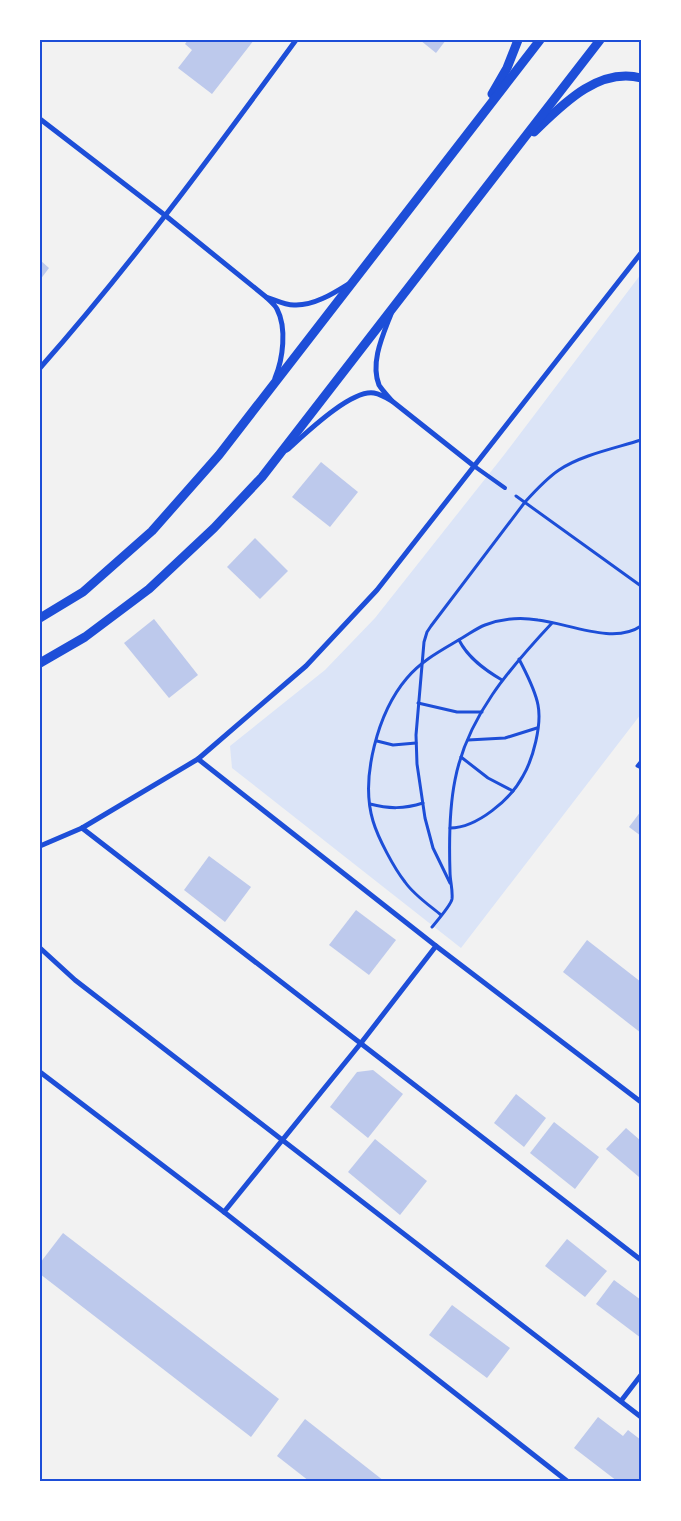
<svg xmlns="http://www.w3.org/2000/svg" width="681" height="1521" font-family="'Crimson Pro',serif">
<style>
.green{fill:#dbe4f7}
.building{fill:#bdc9ec}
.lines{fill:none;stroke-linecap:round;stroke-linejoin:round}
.path{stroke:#1d4ed8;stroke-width:3}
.service{stroke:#1d4ed8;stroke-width:4}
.minor{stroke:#1d4ed8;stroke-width:5}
.tertiary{stroke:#1d4ed8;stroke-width:9}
.neatline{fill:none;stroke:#1d4ed8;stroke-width:2}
</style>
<rect width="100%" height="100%" fill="#f2f2f2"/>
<polygon class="green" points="641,274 641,714 461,948 232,768 230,746 325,670 375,618 504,455"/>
<g class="building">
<polygon points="188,40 254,40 212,94 178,68 192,50 185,44"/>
<polygon points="420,40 446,40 436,53"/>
<polygon points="40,260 49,268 40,280"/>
<polygon points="321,462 358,492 330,527 292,497"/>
<polygon points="255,538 288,571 260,599 227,567"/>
<polygon points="154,619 198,675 169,698 124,643"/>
<polygon points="641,811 641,836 629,827"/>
<polygon points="209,856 251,887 225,922 184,890"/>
<polygon points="356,910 396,940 369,975 329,945"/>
<polygon points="587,940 641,982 641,1033 563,972"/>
<polygon points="373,1070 403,1094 368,1138 330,1107 357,1072"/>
<polygon points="516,1094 546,1118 524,1147 494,1123"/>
<polygon points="554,1122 599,1157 575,1189 530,1153"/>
<polygon points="626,1128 641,1141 641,1175 639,1177 606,1149"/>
<polygon points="375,1139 427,1181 400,1215 348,1172"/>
<polygon points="63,1233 279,1399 251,1437 40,1274 40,1263"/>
<polygon points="567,1239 607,1271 585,1297 545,1266"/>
<polygon points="614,1280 641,1300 641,1338 596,1304"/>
<polygon points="452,1305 510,1348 487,1378 429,1335"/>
<polygon points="598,1417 623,1436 628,1430 641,1440 641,1481 617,1481 574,1448"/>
<polygon points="305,1419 384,1481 309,1481 277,1456"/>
</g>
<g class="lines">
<g class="path">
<polyline points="516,496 641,586"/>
<path d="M459,640c9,18 26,30 43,40"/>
<polyline points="418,703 457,712 482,712"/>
<polyline points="468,740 505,738 537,728"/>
<polyline points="377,741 393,745 416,743"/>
<polyline points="461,757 488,778 513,791"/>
<polyline points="641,761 637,766 641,768"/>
<path d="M370,804c19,5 34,5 53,-1"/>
<path d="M450,828c27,0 61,-29 73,-52 10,-17 19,-51 15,-71 -3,-16 -12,-32 -19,-46"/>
<path d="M450,883l-17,-35 -8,-30 -8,-54 -1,-29 8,-93 3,-10 4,-6 94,-124c10,-11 22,-24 34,-32 22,-15 57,-22 82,-30"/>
<path d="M441,915c-12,-10 -27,-20 -36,-33 -11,-14 -27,-44 -32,-61 -13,-43 5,-109 34,-143 15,-18 35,-28 55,-40 7,-4 15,-10 23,-13 16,-6 36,-8 53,-5 29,3 76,25 103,6"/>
<path d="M432,927c5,-6 19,-22 20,-28 1,-9 -2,-18 -2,-27 -1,-30 -1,-62 5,-92 12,-63 55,-112 97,-157"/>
</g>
<polyline class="service" points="474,466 505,488"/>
<g class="minor">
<polyline points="40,119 166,216 266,297"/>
<path d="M40,368c92,-104 174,-216 256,-328"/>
<path d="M275,378c8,-19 12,-50 2,-69 -2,-4 -7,-8 -11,-12 9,3 19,8 28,8 20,1 40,-12 56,-22"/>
<polyline points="392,401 474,466"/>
<path d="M287,450c17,-15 64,-61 87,-57 6,1 13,5 18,8 -4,-5 -10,-11 -13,-16 -9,-23 4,-50 12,-71"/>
<polyline points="198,759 436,946 641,1102"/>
<polyline points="82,828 641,1260"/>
<polyline points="40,846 82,828 198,759 306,666 377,590 641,253"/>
<polyline points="40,948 75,980 641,1417"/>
<polyline points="40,1072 224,1212 567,1481"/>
<polyline points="224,1212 361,1043 436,946"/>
<polyline points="621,1401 641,1375"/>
</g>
<g class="tertiary">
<polyline points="492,94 507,68 518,40"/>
<path d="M534,132c28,-27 64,-65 107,-54"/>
<polyline points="40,618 83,592 152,531 219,455 540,40"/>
<polyline points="40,663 85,637 149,589 214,528 262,477 600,40"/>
</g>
</g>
<rect width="681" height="1521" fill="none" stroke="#ffffff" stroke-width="82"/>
<rect x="41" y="41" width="599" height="1439" class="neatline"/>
</svg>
